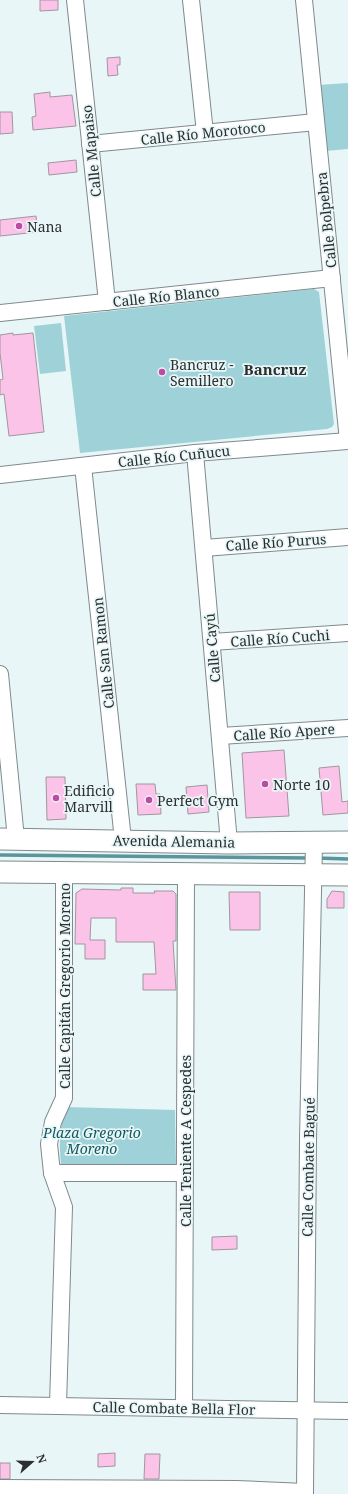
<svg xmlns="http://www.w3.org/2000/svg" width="348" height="1494" font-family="'Noto Serif',serif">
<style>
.green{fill:#9ed2d8}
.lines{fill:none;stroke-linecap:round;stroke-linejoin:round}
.stream{stroke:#5a949c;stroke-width:3.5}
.building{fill:#fcc3e9;stroke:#a0979d}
.minor-casing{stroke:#7f8a8c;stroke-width:18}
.major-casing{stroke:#7f8a8c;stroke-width:23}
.minor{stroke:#fff;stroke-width:16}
.major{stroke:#fff;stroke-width:21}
.poi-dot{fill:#c04aa2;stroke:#e9f6f7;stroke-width:1.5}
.labels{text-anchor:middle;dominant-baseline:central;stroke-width:3.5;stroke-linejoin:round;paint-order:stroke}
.street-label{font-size:14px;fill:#2b2f30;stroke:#e9f6f7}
.poi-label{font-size:14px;fill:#2b2f30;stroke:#e9f6f7;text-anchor:start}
.park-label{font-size:14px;font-style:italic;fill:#115960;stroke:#e9f6f7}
.neighbourhood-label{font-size:15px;font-weight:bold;fill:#2b2f30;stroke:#e9f6f7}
</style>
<rect width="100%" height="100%" fill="#e9f6f7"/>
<g class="green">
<polygon points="348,83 348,149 325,151 318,85"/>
<polygon points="314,289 319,292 334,424 332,427 327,429 80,453 64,316"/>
<polygon points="61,323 66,371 40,374 34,326"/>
<path d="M66,1107l109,3 1,62 -114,1c-3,-25 -4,-43 4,-66z"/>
</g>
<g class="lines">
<g class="stream">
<polyline points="0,855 309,858"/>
<polyline points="317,858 348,859"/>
</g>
</g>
<g class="building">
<polygon points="40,0 58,0 58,10 40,11"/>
<polygon points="120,57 120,65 117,65 118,75 108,76 107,58"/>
<polygon points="50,92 50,97 72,95 76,126 33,130 32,117 36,116 34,94"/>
<polygon points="0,112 12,112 13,133 0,134"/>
<polygon points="76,160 77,172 49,175 48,163"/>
<polygon points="36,216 38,232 0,236 0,220"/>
<polygon points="13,333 13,335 33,333 44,432 9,436 4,394 0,395 0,380 3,379 0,353 0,335"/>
<polygon points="284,750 289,816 246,818 242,753"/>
<polygon points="339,766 342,802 348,801 348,813 323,815 319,768"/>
<polygon points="46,777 65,777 66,819 47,820"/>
<polygon points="136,784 155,784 156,794 160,794 161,814 138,815"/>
<polygon points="207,785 209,812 188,814 186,787"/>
<polygon points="121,888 133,888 133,893 155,893 154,891 173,891 176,894 176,941 173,941 176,990 143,990 143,974 156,974 154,942 116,942 116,918 91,918 90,940 105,940 105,959 85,959 85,944 75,944 76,893 82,889 121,890"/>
<polygon points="332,891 344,892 344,908 327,908 327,899"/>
<polygon points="229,892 260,892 260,930 230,930"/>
<polygon points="237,1236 237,1249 212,1250 212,1237"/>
<polygon points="115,1453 115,1466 98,1467 98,1454"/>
<polygon points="145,1454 160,1454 159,1479 144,1479"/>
<rect x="0" y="1463" width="10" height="16"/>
</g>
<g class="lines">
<defs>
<g id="minor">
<polyline points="75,0 107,302"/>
<polyline points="191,0 205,133"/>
<polyline points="304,0 348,441"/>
<polyline points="90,144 316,122"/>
<polyline points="0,313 332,278"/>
<polyline points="195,453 229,843"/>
<polyline points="83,466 123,840"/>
<polyline points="0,475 195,453 348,441"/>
<polyline points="204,548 348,537"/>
<polyline points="212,642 348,633"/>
<polyline points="0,674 16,839"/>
<polyline points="220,736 348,728"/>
<polyline points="52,1173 185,1173"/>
<polyline points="0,1405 348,1411"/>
<polyline points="58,1405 64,1207 52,1173 49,1144 53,1122 64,1098 64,873"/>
<polyline points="184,1407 186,874"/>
<polyline points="0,1488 236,1489 305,1492 305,1494"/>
<polyline points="305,1492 308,1140 314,842"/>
</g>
<g id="major">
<polyline points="0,839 229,843 348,842"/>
<polyline points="0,872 348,875"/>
</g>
</defs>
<use href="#minor" class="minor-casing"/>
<use href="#major" class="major-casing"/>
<use href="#minor" class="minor"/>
<use href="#major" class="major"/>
</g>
<g class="poi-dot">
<circle cx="19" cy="226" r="4"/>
<circle cx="162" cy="372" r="4"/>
<circle cx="265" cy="784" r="4"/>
<circle cx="56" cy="798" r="4"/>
<circle cx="149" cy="800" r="4"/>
</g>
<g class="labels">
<g class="street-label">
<text transform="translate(203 133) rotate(-6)">Calle Río Morotoco</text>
<text transform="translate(91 151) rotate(-96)">Calle Mapaiso</text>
<text transform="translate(326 220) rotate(-96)">Calle Bolpebra</text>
<text transform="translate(166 296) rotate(-6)">Calle Río Blanco</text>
<text transform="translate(174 456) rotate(-6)">Calle Río Cuñucu</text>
<text transform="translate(276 542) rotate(-4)">Calle Río Purus</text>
<text transform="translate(280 638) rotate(-4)">Calle Río Cuchi</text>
<text transform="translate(212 648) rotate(-95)">Calle Cayú</text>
<text transform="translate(103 653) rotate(-96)">Calle San Ramon</text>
<text transform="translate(284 732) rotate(-4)">Calle Río Apere</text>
<text transform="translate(174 841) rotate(1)">Avenida Alemania</text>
<text transform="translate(64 986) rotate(-90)">Calle Capitán Gregorio Moreno</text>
<text transform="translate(185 1141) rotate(-90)">Calle Teniente A Cespedes</text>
<text transform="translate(308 1167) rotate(-89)">Calle Combate Bagué</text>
<text transform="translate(174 1408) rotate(1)">Calle Combate Bella Flor</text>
</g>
<g class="poi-label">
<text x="27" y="226">Nana</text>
<text x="170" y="364">Bancruz -<tspan x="170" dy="16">Semillero</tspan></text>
<text x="273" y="784">Norte 10</text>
<text x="64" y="790">Edificio<tspan x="64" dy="16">Marvill</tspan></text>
<text x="157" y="800">Perfect Gym</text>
</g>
<g class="park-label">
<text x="92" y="1132">Plaza Gregorio<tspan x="92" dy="16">Moreno</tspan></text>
</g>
<g class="neighbourhood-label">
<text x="275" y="369">Bancruz</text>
</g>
</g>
<g transform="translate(32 1462) rotate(70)" stroke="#e9f6f7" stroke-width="3" paint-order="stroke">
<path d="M0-3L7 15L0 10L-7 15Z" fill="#2b2f30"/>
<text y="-6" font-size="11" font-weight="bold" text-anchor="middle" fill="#2b2f30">N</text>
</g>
</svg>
